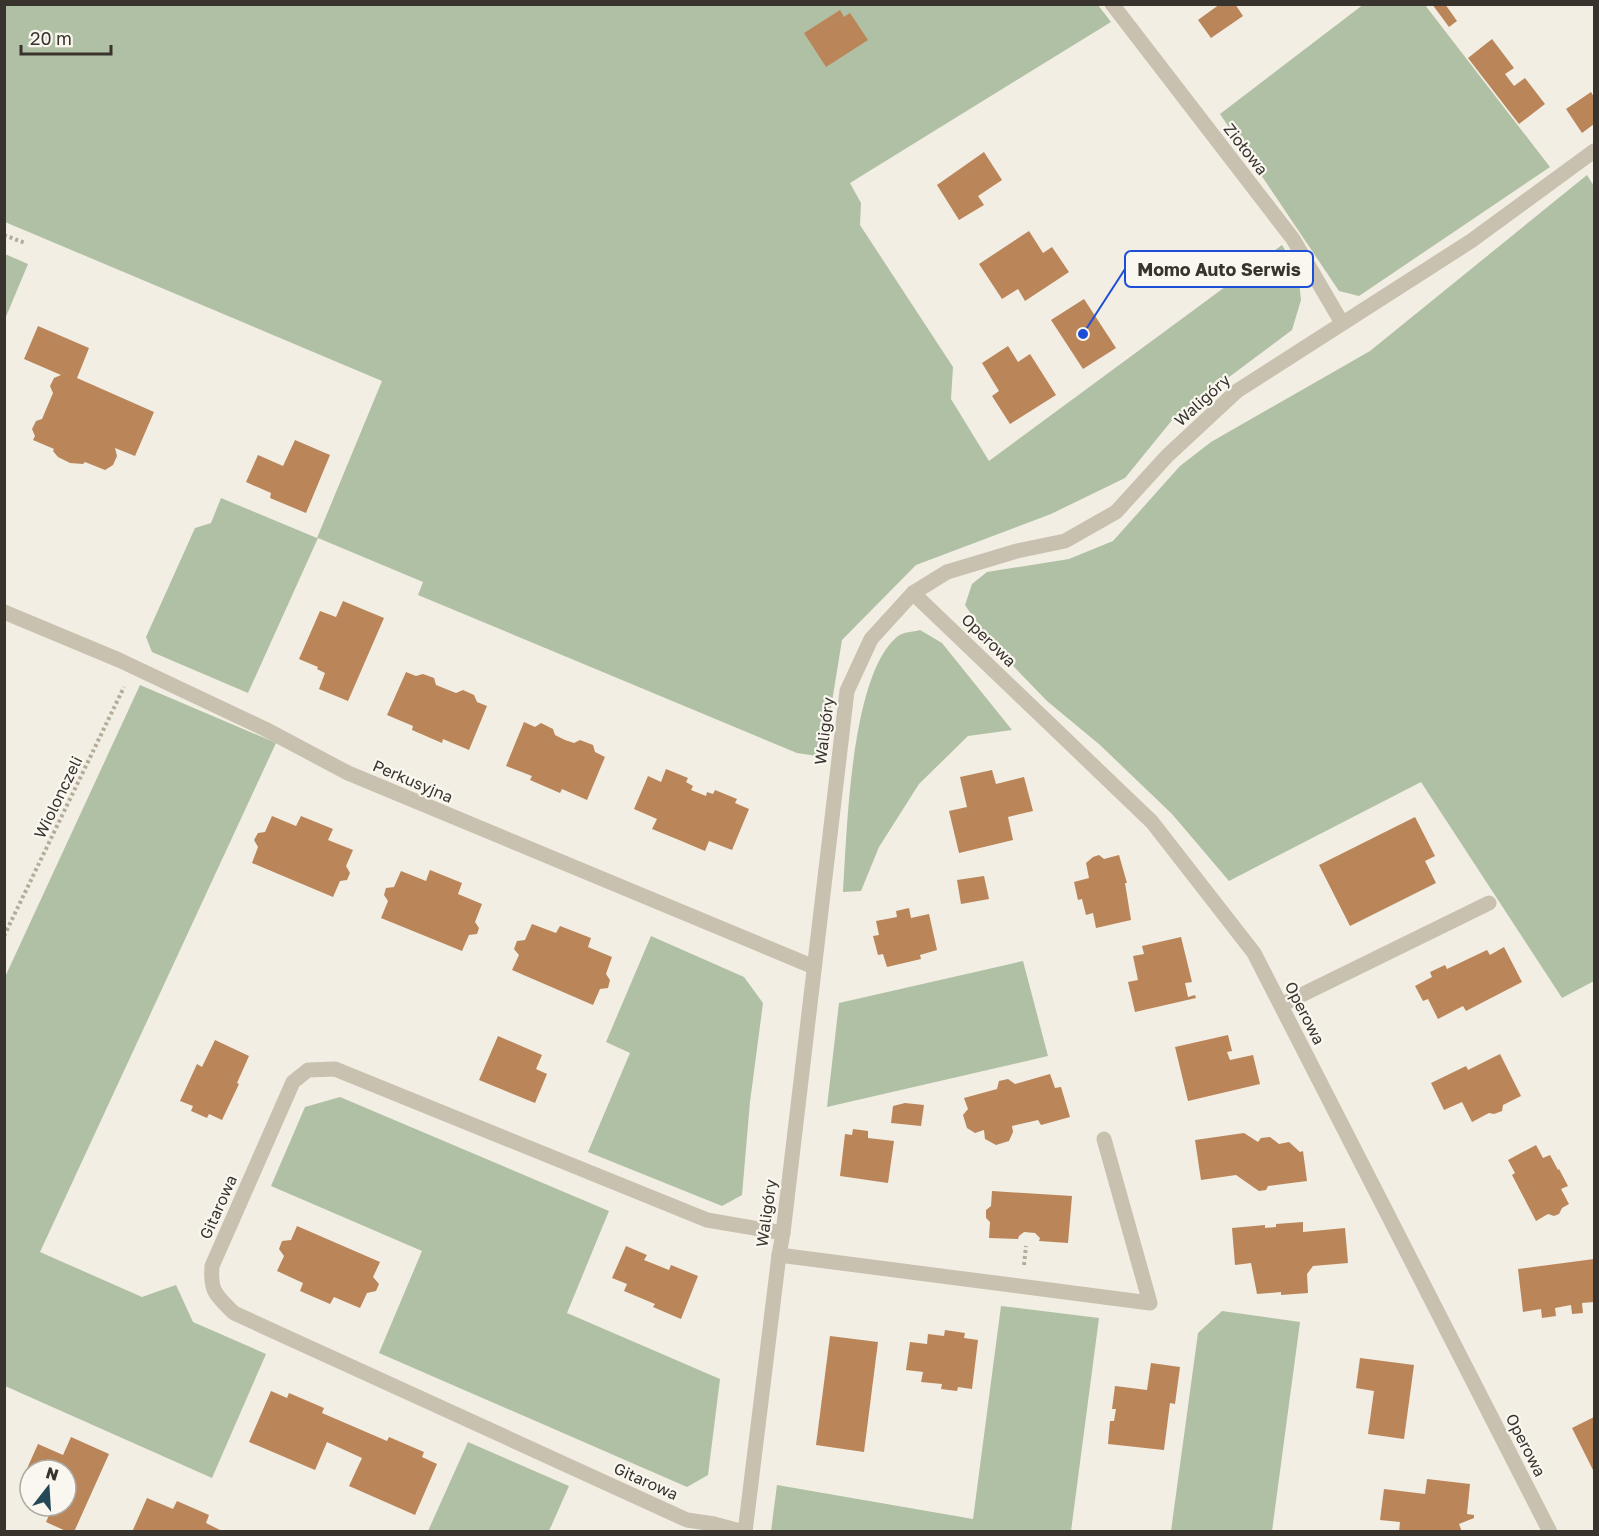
<svg xmlns="http://www.w3.org/2000/svg" width="1599" height="1536" font-family="'Golos Text',sans-serif">
<style>
.green{fill:#b0c0a4}
.building{fill:#ba8559}
.lines{fill:none;stroke-linecap:round;stroke-linejoin:round}
.path{stroke:#b5ab9a;stroke-width:4;stroke-dasharray:3 3;stroke-linecap:butt}
.minor{stroke:#c9c1af;stroke-width:15}
.labels{text-anchor:middle;dominant-baseline:central;stroke-width:4.5;stroke-linejoin:round;paint-order:stroke}
.street-label{font-size:16px;fill:#39332d;stroke:#f9f7ef}
.leader{fill:none;stroke:#1d4ed8;stroke-width:2}
.callout-dot{fill:#1d4ed8;stroke:#f9f7ef;stroke-width:2}
.callout{fill:#f9f7ef;stroke:#1d4ed8;stroke-width:2}
.callout-label{font-size:18px;text-anchor:middle;font-weight:bold;fill:#39332d}
</style>
<rect width="100%" height="100%" fill="#f2eee3"/>
<g class="green">
<polygon points="1364,4 1425,5 1550,167 1359,296 1339,291 1220,114"/>
<polygon points="4,5 1098,5 1111,22 850,183 861,203 860,225 953,367 951,399 989,461 1282,245 1298,271 1301,300 1292,330 1173,419 1125,478 1051,514 916,565 842,640 823,757 797,753 418,595 423,582 318,538 248,693 152,652 146,637 195,528 211,523 221,498 317,538 382,381 5,222"/>
<polygon points="1587,175 1594,186 1594,981 1562,998 1421,782 1229,881 1172,814 1100,745 1047,701 989,641 965,605 972,584 987,572 1069,559 1113,541 1180,466 1211,442 1370,351"/>
<polygon points="5,254 28,264 5,319"/>
<path d="M920,630l22,13 70,87 -44,6 -49,48 -40,63 -18,44 -18,1c4,-59 7,-218 55,-256 5,-4 15,-4 22,-6z"/>
<polygon points="140,685 276,743 40,1252 142,1297 176,1285 193,1322 266,1354 212,1478 5,1386 5,977"/>
<polygon points="651,936 744,977 763,1003 750,1102 742,1195 722,1206 588,1152 630,1053 606,1042"/>
<polygon points="1023,961 1048,1056 827,1107 839,1003"/>
<polygon points="340,1097 609,1211 567,1313 720,1379 708,1475 687,1487 379,1353 422,1251 271,1186 305,1107"/>
<polygon points="1001,1306 1099,1318 1071,1531 771,1531 777,1485 973,1519"/>
<polygon points="1222,1311 1300,1322 1272,1531 1171,1531 1198,1333"/>
<polygon points="468,1442 569,1486 549,1531 428,1531"/>
</g>
<g class="building">
<polygon points="1220,4 1235,4 1243,16 1211,38 1198,20"/>
<polygon points="1432,4 1445,4 1457,21 1449,27"/>
<polygon points="840,10 844,17 850,13 868,40 826,67 804,33"/>
<polygon points="1492,39 1514,68 1505,74 1514,86 1525,78 1545,104 1519,124 1468,58"/>
<polygon points="1591,92 1594,97 1594,124 1582,133 1566,109"/>
<polygon points="984,152 1002,180 978,196 984,205 959,220 937,185"/>
<polygon points="1029,231 1043,253 1052,247 1069,272 1025,301 1018,289 1002,299 979,264"/>
<polygon points="1084,299 1116,348 1083,369 1051,320"/>
<polygon points="38,326 89,348 77,378 154,412 135,456 115,448 117,456 113,465 105,470 85,462 83,464 70,463 58,457 53,451 54,449 33,440 35,436 32,429 36,421 42,419 53,393 50,386 54,378 61,375 24,359"/>
<polygon points="1008,346 1018,362 1030,354 1056,395 1010,424 992,396 999,391 982,363"/>
<polygon points="295,440 330,455 306,513 270,498 271,493 246,482 258,455 283,466"/>
<polygon points="343,601 384,618 348,701 319,689 325,673 317,669 318,667 299,659 320,611 336,617"/>
<polygon points="406,672 416,676 423,674 434,678 436,685 456,693 463,690 474,695 477,702 487,706 469,750 443,739 442,743 412,730 413,726 387,715"/>
<polygon points="524,722 535,727 541,723 553,729 555,735 565,740 574,743 580,740 593,745 595,752 605,757 587,800 562,789 560,793 530,780 532,776 506,766"/>
<polygon points="666,769 688,778 686,782 693,786 691,790 706,796 707,792 713,794 715,790 737,799 735,803 749,809 732,850 709,841 705,851 679,840 652,829 657,819 634,809 648,776 661,782"/>
<polygon points="992,770 996,784 1024,777 1033,811 1008,817 1013,840 959,853 949,811 967,807 960,777"/>
<polygon points="272,816 296,826 301,816 333,829 328,840 353,850 346,866 350,873 347,880 340,881 333,897 252,863 258,847 254,840 258,833 265,832"/>
<polygon points="1415,817 1435,856 1425,861 1436,883 1350,926 1319,865"/>
<polygon points="1099,855 1104,859 1119,855 1127,883 1125,883 1131,920 1096,928 1093,913 1086,915 1082,899 1078,900 1074,882 1089,878 1086,863 1093,857"/>
<polygon points="430,870 462,883 458,894 482,904 475,922 479,928 477,934 469,935 462,951 381,918 388,901 384,895 386,888 394,887 401,871 426,881"/>
<polygon points="984,876 989,899 961,904 957,880"/>
<polygon points="909,908 911,918 929,914 937,950 920,955 921,959 887,967 883,954 878,955 873,936 879,935 876,921 897,917 896,911"/>
<polygon points="532,924 556,933 560,926 591,938 588,947 612,957 606,974 610,980 608,988 600,989 593,1005 512,970 519,955 514,949 517,941 525,940"/>
<polygon points="1181,937 1192,982 1185,983 1188,997 1195,995 1196,998 1135,1012 1128,982 1138,980 1133,956 1144,954 1142,946"/>
<polygon points="1504,947 1522,982 1466,1011 1463,1006 1438,1019 1428,999 1423,1001 1415,986 1432,977 1430,972 1445,965 1447,969 1487,950 1490,955"/>
<polygon points="1228,1035 1232,1051 1227,1052 1230,1060 1253,1055 1260,1084 1188,1101 1175,1047"/>
<polygon points="498,1036 542,1055 536,1069 547,1074 535,1103 479,1080"/>
<polygon points="215,1040 249,1056 237,1083 239,1084 222,1120 209,1114 207,1118 191,1111 193,1106 180,1101 197,1064 202,1067"/>
<polygon points="1500,1054 1521,1096 1503,1105 1502,1111 1494,1114 1489,1113 1472,1122 1462,1102 1444,1110 1431,1083 1466,1066 1468,1070"/>
<polygon points="1050,1074 1055,1088 1061,1087 1070,1117 1041,1125 1038,1120 1012,1126 1013,1132 1009,1141 996,1145 985,1139 984,1130 975,1133 967,1128 963,1115 968,1109 964,1098 997,1089 999,1081 1008,1079 1015,1084"/>
<polygon points="905,1103 924,1105 921,1126 891,1123 893,1106"/>
<polygon points="853,1129 868,1131 868,1138 894,1141 888,1183 840,1176 845,1134 852,1135"/>
<polygon points="1244,1133 1258,1142 1261,1138 1270,1137 1279,1144 1289,1142 1300,1152 1303,1151 1307,1181 1268,1186 1266,1190 1259,1191 1236,1175 1201,1180 1195,1140"/>
<polygon points="1536,1145 1543,1158 1550,1155 1558,1170 1559,1169 1568,1186 1561,1189 1569,1204 1562,1208 1559,1214 1554,1216 1548,1214 1536,1221 1512,1175 1515,1173 1508,1160"/>
<polygon points="992,1191 1072,1196 1068,1243 1039,1241 1040,1238 1035,1233 1024,1232 1019,1236 1018,1239 989,1238 990,1222 986,1218 986,1210 991,1206"/>
<polygon points="1303,1222 1303,1232 1345,1228 1348,1263 1313,1266 1307,1274 1308,1293 1281,1295 1281,1292 1257,1294 1251,1263 1235,1265 1232,1228 1265,1225 1265,1228 1276,1227 1276,1224"/>
<polygon points="297,1226 380,1262 373,1277 379,1284 376,1291 367,1293 360,1308 334,1297 330,1304 300,1291 303,1283 277,1271 284,1256 279,1249 282,1241 291,1240"/>
<polygon points="626,1246 647,1255 644,1260 669,1270 671,1265 698,1276 681,1319 653,1307 655,1304 624,1291 627,1284 612,1278"/>
<polygon points="1594,1259 1594,1302 1582,1303 1583,1313 1572,1314 1571,1305 1555,1308 1556,1316 1542,1318 1541,1309 1523,1312 1518,1269"/>
<polygon points="945,1330 965,1333 964,1338 978,1340 972,1389 958,1387 957,1391 941,1389 942,1384 921,1382 923,1372 906,1370 910,1342 927,1344 928,1334 944,1336"/>
<polygon points="830,1336 878,1342 864,1452 816,1445"/>
<polygon points="1360,1358 1414,1365 1404,1439 1368,1434 1374,1391 1356,1388"/>
<polygon points="1151,1363 1180,1367 1175,1404 1170,1403 1164,1450 1108,1444 1110,1421 1114,1421 1116,1409 1112,1409 1115,1386 1147,1390"/>
<polygon points="271,1391 287,1398 289,1393 324,1408 322,1413 387,1441 389,1437 424,1452 422,1457 437,1464 415,1515 349,1486 362,1458 327,1442 315,1470 249,1442"/>
<polygon points="1594,1417 1594,1472 1572,1428"/>
<polygon points="71,1437 109,1454 74,1532 68,1532 46,1522 53,1506 66,1506 66,1470 30,1470 30,1486 21,1482 38,1444 63,1455"/>
<polygon points="1427,1479 1470,1484 1467,1514 1474,1515 1474,1518 1459,1524 1462,1532 1399,1532 1400,1522 1380,1520 1384,1489 1425,1494"/>
<polygon points="147,1498 173,1509 177,1501 209,1515 206,1523 224,1532 132,1532"/>
</g>
<g class="lines">
<g class="path">
<polyline points="4,235 25,243"/>
<polyline points="4,936 124,687"/>
<polyline points="1024,1265 1026,1246"/>
</g>
<g class="minor">
<polyline points="1112,4 1293,239 1342,323"/>
<polyline points="913,593 1152,822 1254,953 1550,1532"/>
<polyline points="4,612 119,660 265,729 348,773 814,967"/>
<polyline points="1281,1005 1489,903"/>
<polyline points="779,1255 1150,1303 1104,1139"/>
<path d="M744,1532l-30,-8 -27,-4 -453,-207c-18,-18 -24,-21 -22,-47l81,-184 15,-12 27,-1 372,151 76,13"/>
<polyline points="745,1532 779,1255 783,1233 847,691 871,639 913,593 947,572 1017,551 1065,541 1116,512 1167,456 1237,391 1471,241 1594,151"/>
</g>
</g>
<g class="labels">
<g class="street-label">
<text transform="translate(1246 149) rotate(52)">Ziołowa</text>
<text transform="translate(1202 400) rotate(-42)">Waligóry</text>
<text transform="translate(989 640) rotate(44)">Operowa</text>
<text transform="translate(824 731) rotate(-83)">Waligóry</text>
<text transform="translate(413 781) rotate(23)">Perkusyjna</text>
<text transform="translate(58 797) rotate(-64)">Wiolonczeli</text>
<text transform="translate(1305 1013) rotate(63)">Operowa</text>
<text transform="translate(218 1207) rotate(-66)">Gitarowa</text>
<text transform="translate(766 1213) rotate(-82)">Waligóry</text>
<text transform="translate(1526 1445) rotate(63)">Operowa</text>
<text transform="translate(646 1481) rotate(24)">Gitarowa</text>
</g>
</g>
<path class="leader" d="M1083 334L1125 269"/>
<circle class="callout-dot" cx="1083" cy="334" r="6"/>
<rect class="callout" x="1125" y="251" width="188" height="36" rx="6"/>
<g class="callout-label">
<text x="1219" y="276">Momo Auto Serwis</text>
</g>
<rect width="1599" height="1536" fill="none" stroke="#39332d" stroke-width="12"/>
<g transform="translate(48 1488) rotate(17)"><circle r="28" fill="#f9f7ef" stroke="#aca9a1" stroke-width="1.5"/>
<path d="M0-4.5L10 22L0 15L-10 22Z" fill="#264957"/>
<text y="-9" font-size="16" font-weight="bold" text-anchor="middle" fill="#39332d">N</text>
</g>
<path d="M21 45v9h90v-9" fill="none" stroke="#39332d" stroke-width="3"/>
<text x="30" y="45" font-size="18" fill="#39332d" stroke="#f9f7ef" stroke-width="4.5" paint-order="stroke">20 m</text>
</svg>
